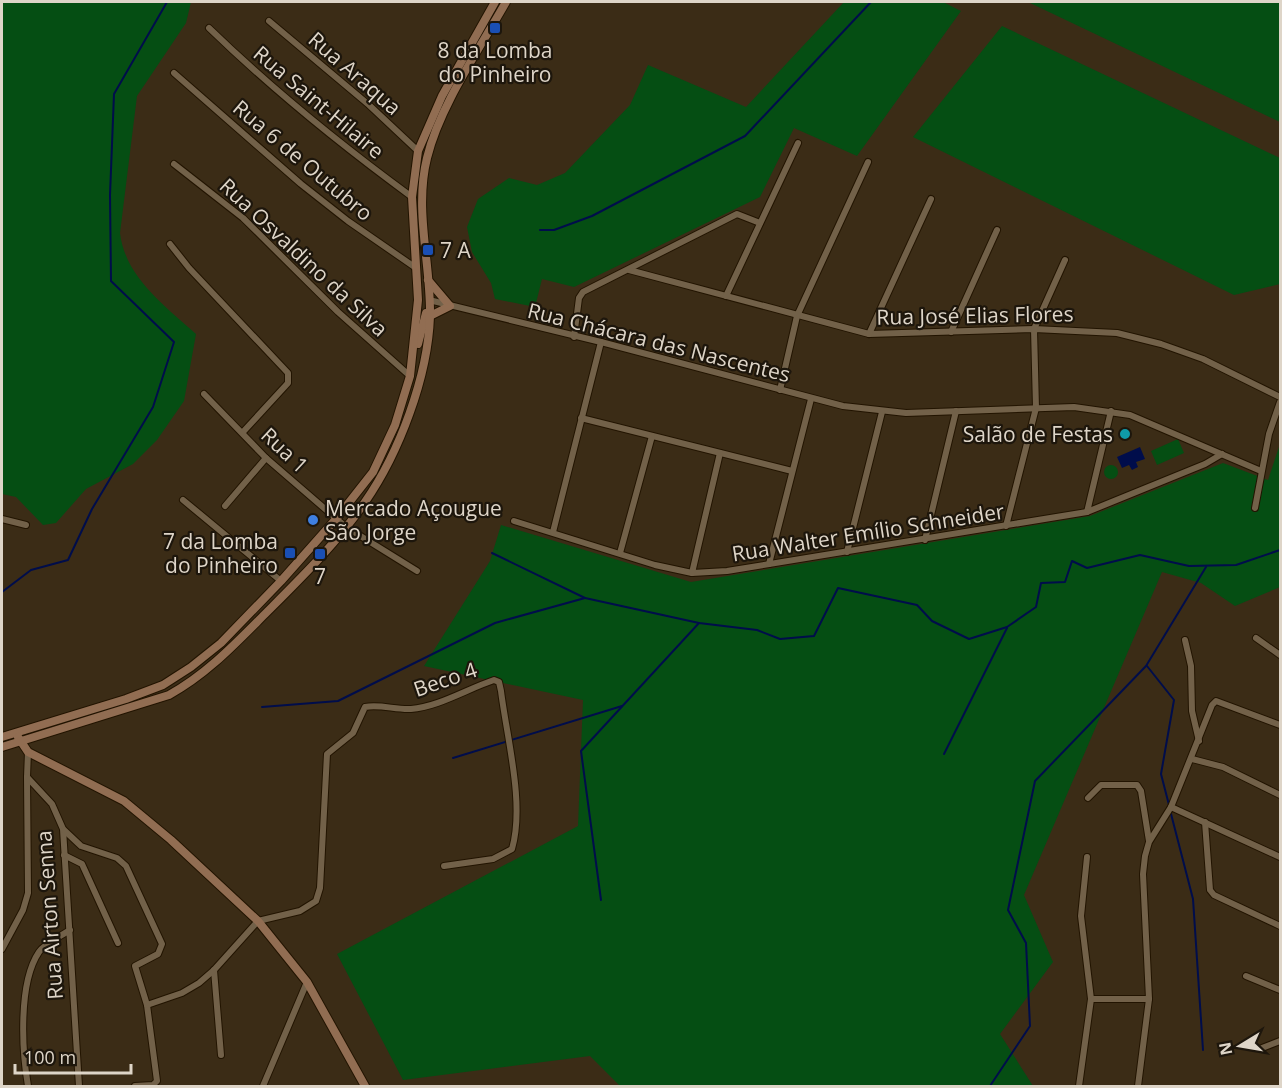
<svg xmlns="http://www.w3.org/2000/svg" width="1282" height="1088" font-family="'Open Sans',sans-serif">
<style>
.green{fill:#054e13}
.water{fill:#000d4b}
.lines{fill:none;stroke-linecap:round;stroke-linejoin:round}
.stream{stroke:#000d4b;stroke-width:2}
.street-casing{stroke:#221401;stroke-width:8}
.secondary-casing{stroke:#221401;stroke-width:10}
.street{stroke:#726149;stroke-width:6}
.secondary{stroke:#916d52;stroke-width:8}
.transit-dot{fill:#1a4fb4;stroke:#1d160c;stroke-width:2}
.culture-dot{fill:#0f9aa8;stroke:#1d160c;stroke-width:2}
.shop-dot{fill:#3f7fe0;stroke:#1d160c;stroke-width:2}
.labels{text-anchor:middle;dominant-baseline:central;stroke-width:4.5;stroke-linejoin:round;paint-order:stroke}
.poi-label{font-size:21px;fill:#ded5c8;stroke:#1d160c}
.street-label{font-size:21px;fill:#ded5c8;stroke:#1d160c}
</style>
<rect width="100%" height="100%" fill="#3b2c16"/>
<g class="green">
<path d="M2,2h189l-5,21 -49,73 -17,137c5,44 45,73 76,101l-12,67 -27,39 -24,24 -47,25 -30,34 -13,2 -27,-28 -14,-3z"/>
<polygon points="844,2 943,2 961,11 857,156 794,128 760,197 574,287 542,279 535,307 495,299 491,283 472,252 467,227 478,199 509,178 537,185 565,173 630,105 648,65 746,107"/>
<polygon points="1028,2 1280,2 1280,122"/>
<polygon points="1002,26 1280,158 1280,284 1234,295 913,137"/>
<polygon points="1178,439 1184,453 1157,465 1151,451"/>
<polygon points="1280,444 1280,587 1235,606 1201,583 1162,572 1024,895 1053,962 1000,1034 1033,1086 620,1086 590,1056 403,1080 337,954 578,826 583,700 424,666 490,561 501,525 691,582 1090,516 1223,463 1268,480"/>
<circle cx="1111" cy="472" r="7"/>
</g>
<polygon class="water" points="1140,447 1145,459 1136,462 1138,467 1132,470 1129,465 1122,468 1117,457"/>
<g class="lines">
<g class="stream">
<polyline points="540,230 554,230 592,216 745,136 871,2"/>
<polyline points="492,553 585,598 699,623 757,630 780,639 814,636 838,588 917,605 932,621 969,639 1007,627 1036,607 1041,583 1065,582 1072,561 1087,568 1140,555 1189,566 1236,565 1280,550"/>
<polyline points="2,592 31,570 68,560 92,509 153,407 174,342 111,281 110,195 114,94 167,2"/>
<polyline points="1147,666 1174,700 1161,774 1169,805"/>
<polyline points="262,707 338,701 495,623 585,598"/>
<polyline points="944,754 1007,628"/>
<polyline points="453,758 622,706"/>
<polyline points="1170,810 1193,899 1203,1050"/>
<polyline points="601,900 581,751 699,623"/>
<polyline points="990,1086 1030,1026 1026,943 1008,910 1035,781 1146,666 1206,567"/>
</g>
<defs>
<g id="street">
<polyline points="269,21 369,105 418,151"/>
<path d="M209,28c63,61 132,117 203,169"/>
<polyline points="174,73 301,184 348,221 416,268"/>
<polyline points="174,164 243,218 338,312 410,376"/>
<polyline points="170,244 189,268 288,373 288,383 243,432"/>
<polyline points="629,270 869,334 1034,329 1117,333 1161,344 1203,359 1280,397"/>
<polyline points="726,296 798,143"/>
<polyline points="429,300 601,342 843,406 906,413 1074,407 1130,415 1261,471"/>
<polyline points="951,332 997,230"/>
<polyline points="869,334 931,199"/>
<polyline points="574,337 579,298 583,292 737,214 760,223"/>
<polyline points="780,390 797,316 868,162"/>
<polyline points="204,394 266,458 346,527 417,571"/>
<polyline points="581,418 792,471"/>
<polyline points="183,500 281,581"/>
<polyline points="225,506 266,458"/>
<polyline points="1255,508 1269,434 1280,402"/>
<polyline points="1087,512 1111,411"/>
<polyline points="2,519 26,525"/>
<polyline points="514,521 655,565 692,573 727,571 1087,512 1205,464 1222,454"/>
<polyline points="1006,526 1036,408 1034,329 1065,260"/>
<polyline points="553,532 601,342"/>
<polyline points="925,540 956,411"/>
<polyline points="847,552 882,412"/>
<polyline points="620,553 652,436"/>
<polyline points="769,564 811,399"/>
<polyline points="692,573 720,453"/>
<polyline points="1256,638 1280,655"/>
<polyline points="1185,640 1191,666 1192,711 1199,741"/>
<polyline points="28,752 27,777 52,804 63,829 79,1086"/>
<polyline points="1192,759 1223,767 1280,795"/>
<polyline points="1088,798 1101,785 1137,785 1141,791 1149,841"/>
<polyline points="1171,807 1280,857"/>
<polyline points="1205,822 1210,890 1214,895 1280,926"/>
<polyline points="64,830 81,846 117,858 126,866 162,944 158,954 135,966 147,1005 157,1081 153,1085 135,1086"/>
<polyline points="64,855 82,864 118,943"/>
<polyline points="2,949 23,910 28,893 27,777"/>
<polyline points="214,970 221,1055"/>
<polyline points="1246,976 1280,990"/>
<polyline points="1091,999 1149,999"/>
<path d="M147,1005l35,-12 17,-10 15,-13 44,-49 42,-10 16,-10 4,-13 7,-134 26,-21 12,-26c15,-3 31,3 46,2 27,-2 56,-20 83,-29l5,2 2,9c6,48 24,113 11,158l-19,10 -49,7"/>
<polyline points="1262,1048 1280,1041"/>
<path d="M28,1086c-6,-35 -10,-103 11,-134 6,-9 22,-16 31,-22"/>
<polyline points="263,1086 307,982"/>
<polyline points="1079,1086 1091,999 1081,916 1087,857"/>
<polyline points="1138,1086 1149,999 1143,874 1145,856 1149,842 1171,807 1212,705 1216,701 1280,725"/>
</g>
<g id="secondary">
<polyline points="428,280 450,306 430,316"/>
<polyline points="418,344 426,313"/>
<polyline points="2,737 126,699 163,685 191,667 221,643 281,581 336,519 373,472 395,425 410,376 418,300 412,197 418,151 442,96 495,2"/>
<polyline points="18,737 28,752 124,801 171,840 258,921 307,982 365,1086"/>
<path d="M2,747l167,-52c38,-21 66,-51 96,-81 35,-35 72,-71 100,-112 34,-49 63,-125 65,-186 1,-52 -16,-106 -3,-158 13,-53 52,-108 79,-156"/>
</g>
</defs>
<use href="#street" class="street-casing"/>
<use href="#secondary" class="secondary-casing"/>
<use href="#street" class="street"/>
<use href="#secondary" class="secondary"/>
</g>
<g class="transit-dot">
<rect x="489" y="22" width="12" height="12" rx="3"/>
<rect x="422" y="244" width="12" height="12" rx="3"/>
<rect x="284" y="547" width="12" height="12" rx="3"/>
<rect x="314" y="548" width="12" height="12" rx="3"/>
</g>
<circle class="culture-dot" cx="1125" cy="434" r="6"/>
<circle class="shop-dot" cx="313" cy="520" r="6"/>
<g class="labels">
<g class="poi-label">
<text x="495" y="50">8 da Lomba<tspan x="495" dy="24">do Pinheiro</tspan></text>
<text x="440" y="250" text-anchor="start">7 A</text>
<text x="1113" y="434" text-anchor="end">Salão de Festas</text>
<text x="325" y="508" text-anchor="start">Mercado Açougue<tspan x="325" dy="24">São Jorge</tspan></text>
<text x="278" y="541" text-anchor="end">7 da Lomba<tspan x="278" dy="24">do Pinheiro</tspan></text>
<text x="320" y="576">7</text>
</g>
<g class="street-label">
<text transform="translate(355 73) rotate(41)">Rua Araqua</text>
<text transform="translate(319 102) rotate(40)">Rua Saint-Hilaire</text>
<text transform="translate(303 160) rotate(40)">Rua 6 de Outubro</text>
<text transform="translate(304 257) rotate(43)">Rua Osvaldino da Silva</text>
<text transform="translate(975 315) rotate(-1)">Rua José Elias Flores</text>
<text transform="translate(659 342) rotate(14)">Rua Chácara das Nascentes</text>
<text transform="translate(285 450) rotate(43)">Rua 1</text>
<text transform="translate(868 532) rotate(-9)">Rua Walter Emílio Schneider</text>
<text transform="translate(445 679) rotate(-19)">Beco 4</text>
<text transform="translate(49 915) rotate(-94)">Rua Airton Senna</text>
</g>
</g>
<rect width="1282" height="1088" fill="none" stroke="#ded5c8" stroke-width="6"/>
<g transform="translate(1240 1046) rotate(259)" stroke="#1d160c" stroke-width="4.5" paint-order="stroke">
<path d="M0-4.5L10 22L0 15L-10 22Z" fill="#ded5c8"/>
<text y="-9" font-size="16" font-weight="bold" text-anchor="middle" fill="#ded5c8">N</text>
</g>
<path d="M15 1064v9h116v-9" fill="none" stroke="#ded5c8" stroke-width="3"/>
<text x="24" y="1064" font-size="18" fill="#ded5c8" stroke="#1d160c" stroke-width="4.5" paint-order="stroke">100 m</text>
</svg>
